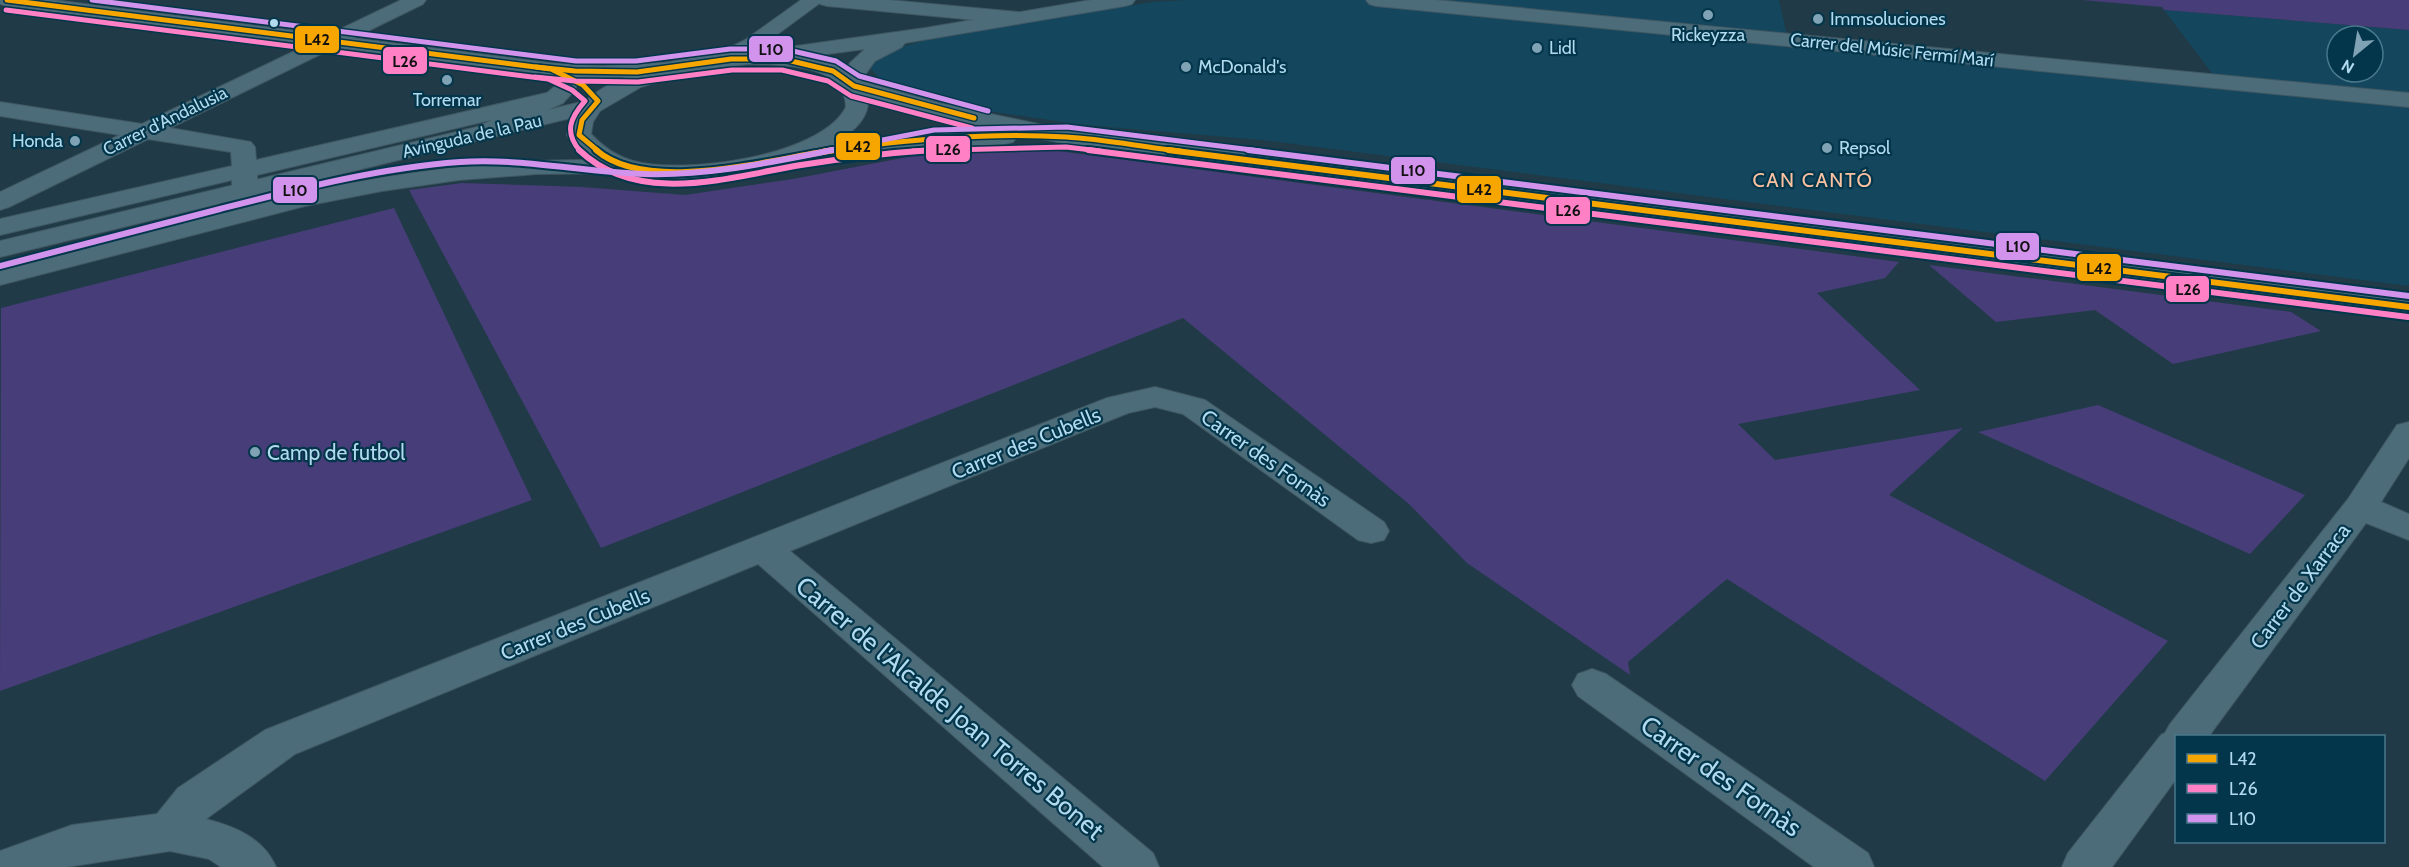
<svg xmlns="http://www.w3.org/2000/svg" width="2409" height="867" font-family="Cabin,sans-serif">
<style>
.built{fill:#14465d;fill-rule:evenodd}
.green{fill:#473d78}
.lines{fill:none;stroke-linecap:round;stroke-linejoin:round}
.minor-casing{stroke:#3f5762;stroke-width:2}
.tertiary-casing{stroke:#3f5762;stroke-width:2}
.secondary-casing{stroke:#3f5762;stroke-width:2}
.minor{fill:#4c6c7a;fill-rule:evenodd}
.tertiary{fill:#4c6c7a;fill-rule:evenodd}
.secondary{fill:#4c6c7a;fill-rule:evenodd}
.bus-1-far1-casing{stroke:#03364b;stroke-width:8}
.bus-1-casing{stroke:#03364b;stroke-width:10}
.bus-2-far1-casing{stroke:#03364b;stroke-width:8}
.bus-2-casing{stroke:#03364b;stroke-width:10}
.bus-3-far1-casing{stroke:#03364b;stroke-width:8}
.bus-3-casing{stroke:#03364b;stroke-width:10}
.bus-1-far1{stroke:#f7a600;stroke-width:5}
.bus-1{stroke:#f7a600;stroke-width:6}
.bus-2-far1{stroke:#ff80c5;stroke-width:5}
.bus-2{stroke:#ff80c5;stroke-width:6}
.bus-3-far1{stroke:#d193ec;stroke-width:5}
.bus-3{stroke:#d193ec;stroke-width:6}
.poi-dot{fill:#7fa2b4;stroke:#03364b;stroke-width:2}
.bus-dot{fill:#b2daef;stroke:#03364b;stroke-width:2}
.labels{text-anchor:middle;dominant-baseline:central;stroke-width:4.5;stroke-linejoin:round;paint-order:stroke}
.far-poi-label{font-size:18px;fill:#b2daef;stroke:#03364b;text-anchor:start}
.far-street-label{font-size:18px;fill:#b2daef;stroke:#03364b}
.far-quarter-label{font-size:20px;letter-spacing:1.5px;fill:#fbc1a0;stroke:#03364b}
.street-label{font-size:21px;fill:#b2daef;stroke:#03364b}
.poi-label{font-size:21px;fill:#b2daef;stroke:#03364b;text-anchor:start}
.near-street-label{font-size:26px;fill:#b2daef;stroke:#03364b}
.line-badge{stroke:#03364b;stroke-width:2}
.pale-badge-label{font-size:16px;text-anchor:middle;font-weight:bold;fill:#111}
</style>
<rect width="100%" height="100%" fill="#203b47"/>
<path class="built" d="M1186,0h593l8,36 428,41 -51,-67 245,20v256l-1147,-146 -178,-15 -117,-17 -56,-12 -29,-15 -14,-15 20,-15 48,-14 217,-35zM2337,36h36v36h-36z"/>
<g class="green">
<polygon points="2082,0 2409,0 2409,30 2164,10 2162,7"/>
<polygon points="1036,148 1899,262 1885,278 1817,293 1920,390 1738,424 1775,460 1963,428 1889,495 2168,641 2045,781 1727,579 1628,662 1630,675 1467,563 1409,504 1183,318 601,548 409,190 462,183 582,187 685,195 793,179 928,153"/>
<polygon points="394,208 532,500 0,691 1,308"/>
<polygon points="1929,265 2291,312 2321,331 2173,364 2095,310 1996,322"/>
<polygon points="2098,405 2305,495 2250,554 1978,432"/>
</g>
<g class="lines">
<defs>
<g id="minor">
<polygon points="401,0 426,0 423,4 170,128 251,142 255,147 256,160 555,91 563,93 566,98 563,103 555,105 257,175 258,189 254,194 245,197 236,194 232,189 232,180 0,235 0,219 232,166 231,152 148,139 9,207 0,210 0,192 120,135 0,116 0,102 142,124"/>
<polygon points="817,0 889,0 1018,12 1025,14 1028,18 1025,22 1018,24 827,6 820,4"/>
<polygon points="1366,0 1436,0 2409,93 2409,107 1376,6 1369,4"/>
<path d="M1155,387l50,13 179,122 5,9 -5,9 -13,3 -13,-3 -175,-126 -28,-7 -27,6 -338,138 363,302 6,14h-56l-345,-303 -463,190 -89,65c30,8 57,19 70,48h-55l-12,-8 -39,-8 -103,16h-67v-16l72,-26 85,-11 21,-26 87,-58 842,-332z"/>
<polygon points="2409,422 2409,458 2381,502 2409,514 2409,540 2366,523 2209,736 2176,736 2176,779 2112,867 2062,867 2068,853 2161,735 2165,733 2170,724 2348,499 2397,425"/>
<polygon points="1592,669 1606,674 1868,853 1874,867 1814,867 1578,696 1572,685 1578,674"/>
</g>
<g id="tertiary">
<polygon points="0,0 53,0 551,63 602,66 674,62 682,63 685,68 682,73 674,74 602,78 580,77 575,90 563,103 481,141 473,139 469,134 473,129 547,93 554,87 559,76 7,6 0,4"/>
<polygon points="801,0 824,0 753,52 925,28 1091,0 1135,0 1132,4 1125,6 905,43 902,47 875,61 857,86 849,88 841,86 838,81 850,63 865,49 753,64 746,62 744,56 730,61 723,59 720,55 723,51 745,40"/>
</g>
<path id="secondary" d="M749,51l57,5 37,11 17,14 79,22 128,27 1342,168v18l-1342,-172 -53,-11 3,4 -4,5 -8,2 -115,6 -190,29h-47l-31,-6 -85,1 -78,6 -77,11 -77,15 -305,79v-17c194,-51 388,-109 591,-108l-7,-5 -17,-20 4,-17 -571,139v-16l585,-140c44,-37 109,-46 164,-50zM749,64c32,1 96,-1 97,43 -25,50 -163,68 -213,54 -17,-5 -30,-14 -42,-27l2,-12 7,-11 41,-24 49,-16zM868,97l67,19 66,14 -97,5 -71,8c18,-9 37,-24 35,-46z"/>
</defs>
<use href="#minor" class="minor-casing"/>
<use href="#tertiary" class="tertiary-casing"/>
<use href="#secondary" class="secondary-casing"/>
<use href="#minor" class="minor"/>
<use href="#tertiary" class="tertiary"/>
<use href="#secondary" class="secondary"/>
<defs>
<g id="bus-1-far1">
<polyline points="7,0 551,69 583,85 598,101 582,120 579,135 598,151"/>
<polyline points="536,67 575,71 637,72 731,59 783,59 833,71 854,86 974,118"/>
<path d="M824,151c80,-11 162,-19 242,-14 38,2 76,10 114,14"/>
</g>
<g id="bus-1">
<path d="M596,150c52,45 176,9 239,0"/>
<polyline points="1168,150 2409,307"/>
</g>
<g id="bus-2-far1">
<path d="M6,10l542,69 24,11 13,11c-15,17 -21,31 -5,50"/>
<polyline points="535,77 575,81 638,82 732,70 782,70 828,81 851,96 972,128"/>
<polyline points="912,151 1066,147 1100,151"/>
</g>
<g id="bus-2">
<path d="M579,150c60,57 150,27 222,15 44,-7 87,-12 131,-15"/>
<polyline points="1088,150 2408,317"/>
</g>
<g id="bus-3-far1">
<polyline points="92,0 576,61 636,61 730,49 784,49 836,61 859,76 988,111"/>
<polyline points="826,151 934,130 1067,127 1260,151"/>
</g>
<g id="bus-3">
<polyline points="1248,150 2409,296"/>
<path d="M0,266c73,-19 146,-38 220,-57 78,-20 158,-41 240,-47 62,-4 123,10 185,12 65,2 126,-12 188,-24"/>
</g>
</defs>
<use href="#bus-1-far1" class="bus-1-far1-casing"/>
<use href="#bus-1" class="bus-1-casing"/>
<use href="#bus-2-far1" class="bus-2-far1-casing"/>
<use href="#bus-2" class="bus-2-casing"/>
<use href="#bus-3-far1" class="bus-3-far1-casing"/>
<use href="#bus-3" class="bus-3-casing"/>
<use href="#bus-1-far1" class="bus-1-far1"/>
<use href="#bus-1" class="bus-1"/>
<use href="#bus-2-far1" class="bus-2-far1"/>
<use href="#bus-2" class="bus-2"/>
<use href="#bus-3-far1" class="bus-3-far1"/>
<use href="#bus-3" class="bus-3"/>
</g>
<g class="poi-dot">
<circle cx="1708" cy="15" r="6"/>
<circle cx="1818" cy="19" r="6"/>
<circle cx="1537" cy="48" r="6"/>
<circle cx="1186" cy="67" r="6"/>
<circle cx="447" cy="80" r="6"/>
<circle cx="75" cy="141" r="6"/>
<circle cx="1827" cy="148" r="6"/>
<circle cx="255" cy="452" r="6"/>
</g>
<circle class="bus-dot" cx="274" cy="23" r="5"/>
<g class="labels">
<g class="far-poi-label">
<text x="1830" y="19">Immsoluciones</text>
<text x="1708" y="35" text-anchor="middle">Rickeyzza</text>
<text x="1549" y="48">Lidl</text>
<text x="1198" y="67">McDonald's</text>
<text x="447" y="100" text-anchor="middle">Torremar</text>
<text x="63" y="141" text-anchor="end">Honda</text>
<text x="1839" y="148">Repsol</text>
</g>
<g class="far-street-label">
<text transform="translate(1892 50) rotate(6)">Carrer del Músic Fermí Marí</text>
<text transform="translate(165 121) rotate(-26)">Carrer d'Andalusia</text>
<text transform="translate(472 136) rotate(-13)">Avinguda de la Pau</text>
</g>
<g class="far-quarter-label">
<text x="1813" y="180">CAN CANTÓ</text>
</g>
<g class="street-label">
<text transform="translate(1026 443) rotate(-22)">Carrer des Cubells</text>
<text transform="translate(1266 458) rotate(35)">Carrer des Fornàs</text>
<text transform="translate(2300 586) rotate(-53)">Carrer de Xarraca</text>
<text transform="translate(575 624) rotate(-22)">Carrer des Cubells</text>
</g>
<g class="poi-label">
<text x="267" y="452">Camp de futbol</text>
</g>
<g class="near-street-label">
<text transform="translate(950 708) rotate(40)">Carrer de l'Alcalde Joan Torres Bonet</text>
<text transform="translate(1721 776) rotate(35)">Carrer des Fornàs</text>
</g>
</g>
<g class="line-badge">
<rect x="294" y="25" width="46" height="29" rx="6" fill="#f7a600"/>
<rect x="748" y="35" width="46" height="28" rx="6" fill="#d193ec"/>
<rect x="382" y="46" width="46" height="29" rx="6" fill="#ff80c5"/>
<rect x="835" y="132" width="46" height="29" rx="6" fill="#f7a600"/>
<rect x="925" y="135" width="46" height="28" rx="6" fill="#ff80c5"/>
<rect x="1390" y="156" width="46" height="29" rx="6" fill="#d193ec"/>
<rect x="1456" y="175" width="46" height="29" rx="6" fill="#f7a600"/>
<rect x="272" y="176" width="46" height="28" rx="6" fill="#d193ec"/>
<rect x="1545" y="196" width="46" height="29" rx="6" fill="#ff80c5"/>
<rect x="1995" y="232" width="45" height="29" rx="6" fill="#d193ec"/>
<rect x="2076" y="253" width="46" height="29" rx="6" fill="#f7a600"/>
<rect x="2165" y="275" width="45" height="28" rx="6" fill="#ff80c5"/>
</g>
<g class="pale-badge-label">
<text x="317" y="45">L42</text>
<text x="771" y="55">L10</text>
<text x="405" y="67">L26</text>
<text x="858" y="152">L42</text>
<text x="948" y="155">L26</text>
<text x="1413" y="176">L10</text>
<text x="1479" y="195">L42</text>
<text x="295" y="196">L10</text>
<text x="1568" y="216">L26</text>
<text x="2018" y="252">L10</text>
<text x="2099" y="274">L42</text>
<text x="2188" y="295">L26</text>
</g>
<rect x="2175" y="735" width="210" height="108" fill="#03364b" stroke="#49788d" stroke-width="1.5"/>
<rect x="2187" y="754" width="30" height="9" fill="#f7a600" stroke="#49788d" stroke-width="1.5"/>
<text x="2229" y="765" font-size="18" fill="#b2daef">L42</text>
<rect x="2187" y="784" width="30" height="9" fill="#ff80c5" stroke="#49788d" stroke-width="1.5"/>
<text x="2229" y="795" font-size="18" fill="#b2daef">L26</text>
<rect x="2187" y="814" width="30" height="9" fill="#d193ec" stroke="#49788d" stroke-width="1.5"/>
<text x="2229" y="825" font-size="18" fill="#b2daef">L10</text>
<g transform="translate(2355 54) rotate(210)"><circle r="28" fill="#03364b" stroke="#49788d" stroke-width="1.5"/>
<path d="M0-4.5L10 22L0 15L-10 22Z" fill="#7fa2b4"/>
<text y="-9" font-size="16" font-weight="bold" text-anchor="middle" fill="#b2daef">N</text>
</g>
</svg>
